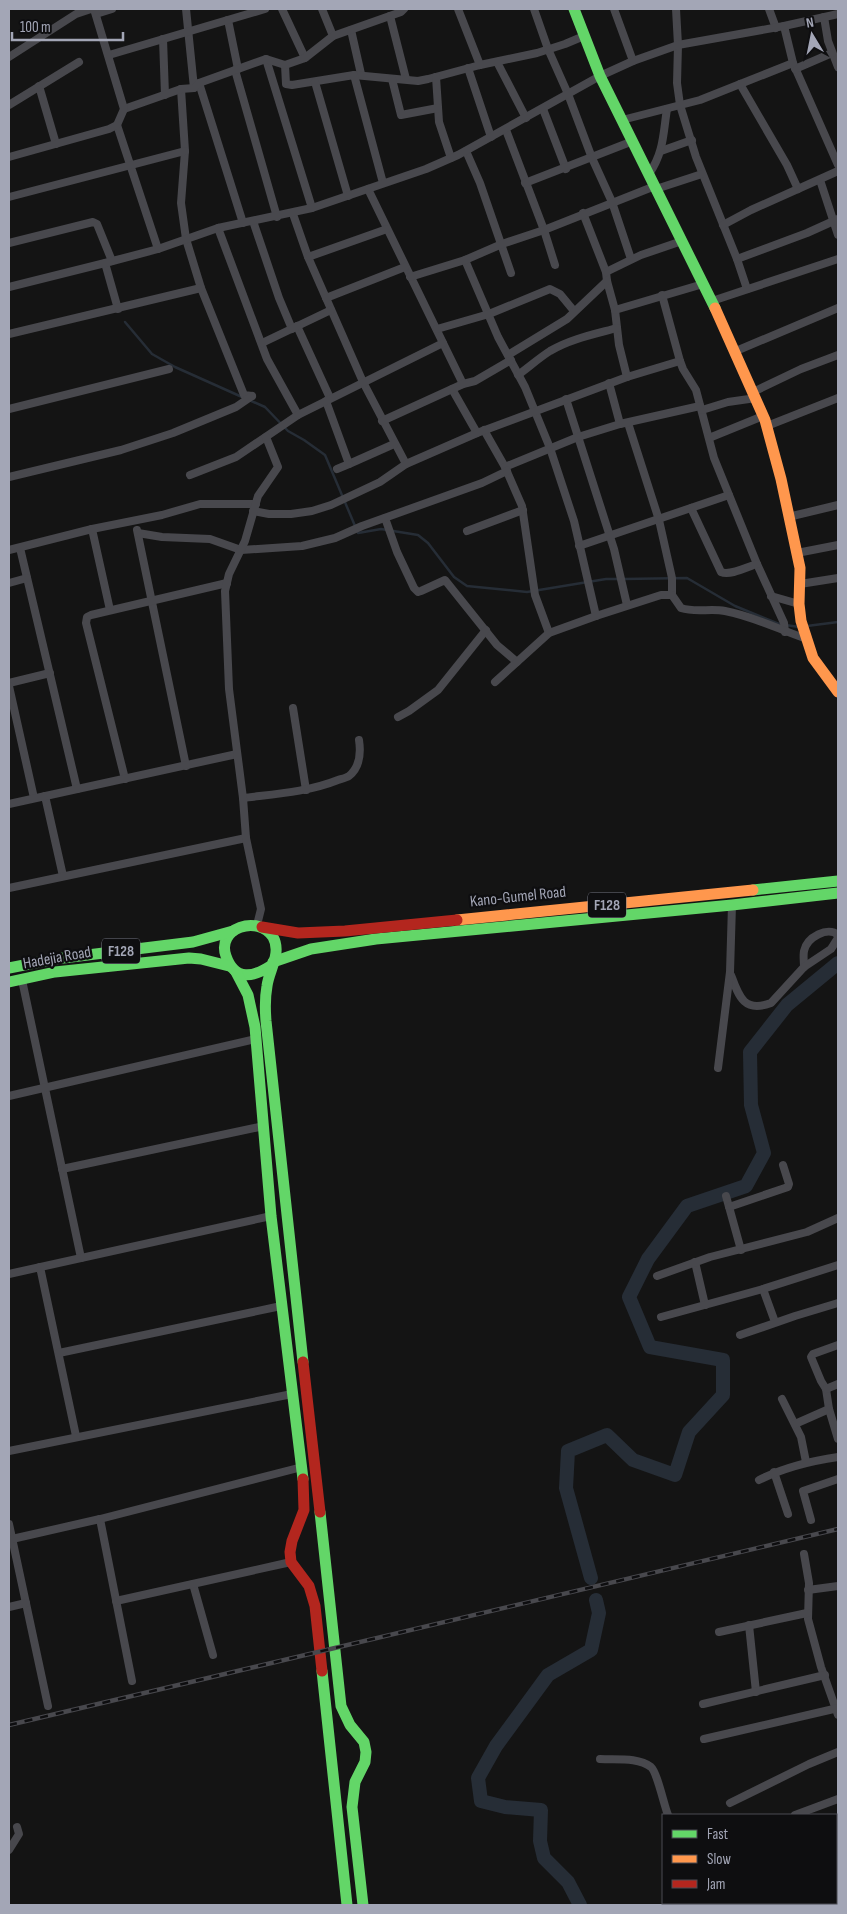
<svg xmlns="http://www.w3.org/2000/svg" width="847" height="1914" font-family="'Sofia Sans Condensed',sans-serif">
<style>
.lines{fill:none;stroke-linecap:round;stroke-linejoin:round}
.stream{stroke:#262d36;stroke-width:2.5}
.river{stroke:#262d36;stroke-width:14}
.street{stroke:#48484d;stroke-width:8}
.fast{stroke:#63d668;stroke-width:11}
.slow{stroke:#ff974d;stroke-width:11}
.jam{stroke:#b3261e;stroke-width:11}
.rail-casing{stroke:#48484d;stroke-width:4.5}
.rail{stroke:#0e0e10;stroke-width:2.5;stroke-dasharray:8;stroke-linecap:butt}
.labels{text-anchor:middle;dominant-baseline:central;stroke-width:4.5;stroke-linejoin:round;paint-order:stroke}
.shield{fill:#0e0e10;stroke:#767884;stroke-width:1}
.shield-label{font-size:15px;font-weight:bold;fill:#a3a6b6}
.street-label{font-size:16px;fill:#a3a6b6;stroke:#0e0e10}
</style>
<rect width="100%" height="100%" fill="#141414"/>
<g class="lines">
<g class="stream">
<polyline points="125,322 152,354 175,367 242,397"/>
<polyline points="249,400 265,407 288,431 304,440 325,455 358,533 381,529 418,535 428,543 454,577 467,586 527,592 606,579 618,579"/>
<polyline points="624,579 687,578 735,606 779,624 799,627"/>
<polyline points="807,626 838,622"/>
</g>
<g class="river">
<polyline points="591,1578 566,1488 568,1451 607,1435 633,1460 675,1475 689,1432 723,1395 723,1360 650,1347 629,1297 648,1259 687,1206 746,1186 764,1153 751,1105 750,1052 787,1005 838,963"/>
<polyline points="580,1905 568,1882 544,1858 540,1841 541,1810 505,1807 481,1801 478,1778 496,1746 548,1675 591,1650 599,1613 596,1600"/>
</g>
<g class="street">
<polyline points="186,9 194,88"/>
<polyline points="282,9 305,58"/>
<polyline points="322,9 333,36"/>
<polyline points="458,9 480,65"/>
<polyline points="534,9 548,49 568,94 592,158 612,202 631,259"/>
<polyline points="614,9 633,61"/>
<polyline points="676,9 678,45 677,83 680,105 696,157 737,259 747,289"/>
<polyline points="769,9 776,28"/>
<polyline points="96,14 112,9"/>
<polyline points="390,16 406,79"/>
<polyline points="824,17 828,41 838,67"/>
<polyline points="228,20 238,69"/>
<polyline points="784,26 793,63 838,165"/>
<polyline points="351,30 361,74"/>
<polyline points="163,39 165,95"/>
<polyline points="109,55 265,9"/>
<polyline points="9,57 76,14 91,9"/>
<polyline points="266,59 312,208"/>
<polyline points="497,62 526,118"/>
<polyline points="285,65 286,84 292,85 354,75 418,81 428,79 480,65 537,53 565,44 584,36"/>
<polyline points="468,68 491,137"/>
<polyline points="795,69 832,53"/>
<polyline points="235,70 277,217"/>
<polyline points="354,75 383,183"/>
<polyline points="436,77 439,122 451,158"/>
<polyline points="392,79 401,115 438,108"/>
<polyline points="315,82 348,196"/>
<polyline points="199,83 243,223"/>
<polyline points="740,84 787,165 798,189"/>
<polyline points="39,86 56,144"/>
<polyline points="181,89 185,151 181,203 186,239 201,288 244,395 252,396"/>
<polyline points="9,105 79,62"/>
<polyline points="124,109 181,89 194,88 199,83 266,59 285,65 305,58 333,36 401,12 404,9"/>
<polyline points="543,109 566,169"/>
<polyline points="622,120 700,100 793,63"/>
<polyline points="117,125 158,249"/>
<polyline points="506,130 544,230 555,265"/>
<polyline points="466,151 480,183 511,273"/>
<polyline points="661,151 692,140"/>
<polyline points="9,157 109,129 117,125 124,109 94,9"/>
<path d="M649,174c15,-22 14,-40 18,-65"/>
<polyline points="820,180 838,235"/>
<polyline points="525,183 633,141"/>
<polyline points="368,189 463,384"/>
<polyline points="656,189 702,174"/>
<polyline points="9,197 185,151"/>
<polyline points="583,213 606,272 607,281 615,310 619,345 627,377"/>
<polyline points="293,214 308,257 363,382 406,464"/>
<polyline points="253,221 279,298 292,329"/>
<polyline points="723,225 751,210 838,171"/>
<polyline points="218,228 267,359 298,415"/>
<polyline points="9,243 93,222 97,224 112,261"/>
<polyline points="308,257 387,229"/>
<polyline points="737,259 807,233 838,219"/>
<polyline points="465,260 498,337 525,387 550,448 574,521 596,616"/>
<polyline points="105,263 118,309"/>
<polyline points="606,272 641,255 682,241"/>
<polyline points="410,277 465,260 502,244 544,230 655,186"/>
<polyline points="9,287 105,263 158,249 218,228 312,208 426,169 458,155 600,76 633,61 678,45 784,26 838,14"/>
<polyline points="662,295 680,361 683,369 696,390 714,458 757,564 784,623 785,632"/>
<polyline points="326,298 405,267"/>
<polyline points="712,301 838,259"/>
<polyline points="615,310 703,284"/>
<polyline points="297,326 330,398"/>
<polyline points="437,329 489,314 550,289 560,294 574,311"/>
<polyline points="9,334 201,288"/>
<polyline points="262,343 331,310"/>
<polyline points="736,351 838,308"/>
<polyline points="508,355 567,319 607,281"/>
<path d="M518,375c11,-8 21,-17 32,-24 20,-12 45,-17 67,-23"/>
<polyline points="609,383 620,424"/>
<polyline points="452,389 477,433"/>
<polyline points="753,392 801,369 838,355"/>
<polyline points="566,399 614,549 627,605"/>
<polyline points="326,401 349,464 394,444"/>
<polyline points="9,409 169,369"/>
<polyline points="702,410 728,402 756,398"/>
<polyline points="382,421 463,384 475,381 511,360"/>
<path d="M628,423l31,97 13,58v17l9,13c15,5 29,0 44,3 28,5 55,19 82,28"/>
<polyline points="767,426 838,398"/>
<polyline points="484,430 505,467 522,506 535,595 549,633"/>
<polyline points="709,438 763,416"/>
<polyline points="505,467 578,437 620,424 700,406"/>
<polyline points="337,469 349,464"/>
<polyline points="190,475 236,457 298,415 443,343"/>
<polyline points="9,477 121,450 173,433 236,407 252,396"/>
<path d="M691,508l30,64c9,4 26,-5 36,-8"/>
<polyline points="253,511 269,514 291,514 312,511 331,505 380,482 406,464 477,433 627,377 680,361"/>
<polyline points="788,517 838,505"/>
<polyline points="385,518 397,552 414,588 418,592 421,591 445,580 497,645 517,662"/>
<polyline points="92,529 110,610"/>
<polyline points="137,530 186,766"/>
<polyline points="467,531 523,510"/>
<polyline points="138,533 162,537 210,539 241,550 302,546 335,538 362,526 482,483 507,471"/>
<polyline points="579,546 729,495"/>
<polyline points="20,548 77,789"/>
<polyline points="9,550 92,529 162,515 200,504 256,504"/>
<polyline points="797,553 838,545"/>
<polyline points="9,583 27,578"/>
<polyline points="800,584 838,578"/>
<polyline points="771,596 799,604"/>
<polyline points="495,682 549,633 596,616 661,595 672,595"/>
<polyline points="9,683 50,673"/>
<polyline points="9,686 34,798"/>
<polyline points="293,708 306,790"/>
<polyline points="398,717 409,711 438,690 486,630"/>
<polyline points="125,779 86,623 87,617 91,615 227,583"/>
<polyline points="45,796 63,876"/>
<path d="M243,798c32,-4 65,-6 95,-18 3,-1 8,-2 11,-4 11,-9 12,-23 10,-36"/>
<polyline points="9,804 237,754"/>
<polyline points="9,888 246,838"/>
<polyline points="257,925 261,909 246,838 243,798 229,689 225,591 229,574 245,541 258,496 278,467 266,437"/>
<path d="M804,967c0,-5 -1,-11 0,-16 3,-14 24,-25 34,-16"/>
<path d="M731,975c8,22 13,38 40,28l33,-36 27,-18 7,-11"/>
<polyline points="22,980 81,1258"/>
<polyline points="718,1068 730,972 732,905"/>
<polyline points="9,1096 256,1039"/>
<polyline points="62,1169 264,1126"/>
<polyline points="726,1196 741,1250"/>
<polyline points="729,1207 788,1187 789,1184 783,1165"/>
<polyline points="695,1262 705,1305"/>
<polyline points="40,1267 76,1436"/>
<polyline points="9,1274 271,1216"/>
<polyline points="657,1276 710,1257 807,1232 838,1218"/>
<polyline points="763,1289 775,1322"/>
<polyline points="661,1317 763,1289 838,1265"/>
<polyline points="740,1335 795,1316 838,1303"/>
<polyline points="838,1345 813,1354 811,1357 821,1381 826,1389 829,1409 838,1439"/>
<polyline points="59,1353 281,1306"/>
<polyline points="826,1389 838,1384"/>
<polyline points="782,1399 801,1437 806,1462"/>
<polyline points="795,1424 829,1409"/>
<polyline points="9,1451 292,1394"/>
<polyline points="774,1472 788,1514"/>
<path d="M759,1480c26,-13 51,-19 79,-23"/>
<polyline points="100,1519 132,1681"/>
<polyline points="811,1520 803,1491 838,1479"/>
<polyline points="9,1524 48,1706"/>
<polyline points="12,1539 100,1519 302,1467"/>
<polyline points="804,1554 809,1583 808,1619 821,1667 838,1715"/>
<polyline points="193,1584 213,1655"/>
<polyline points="808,1590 838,1586"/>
<polyline points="116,1601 291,1562"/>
<polyline points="9,1607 26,1603"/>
<polyline points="749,1625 756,1692"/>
<polyline points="719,1632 807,1613"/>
<polyline points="703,1704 825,1675"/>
<polyline points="704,1739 838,1708"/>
<path d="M600,1759c16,1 38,-2 51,8 6,5 13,38 17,48"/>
<polyline points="730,1803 809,1764 838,1752"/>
<polyline points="795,1815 838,1799"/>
<polyline points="9,1850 19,1834 17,1827"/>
<polyline points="836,1894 838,1904"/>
<polyline points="703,1903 704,1905"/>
<polyline points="779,1905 791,1903"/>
</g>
<g class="fast">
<polyline points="574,9 600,76 715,308"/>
<polyline points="753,890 838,881"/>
<polyline points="273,962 311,949 376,939 732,905 838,893"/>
<path d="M272,965c-18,12 -37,17 -46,-9 -10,-28 32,-42 47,-19 9,16 -4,33 -6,49 -2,11 -2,23 -1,35l37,341"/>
<polyline points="9,968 55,959 193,942 233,931"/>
<polyline points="236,972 248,995 255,1027 271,1216 303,1479"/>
<polyline points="9,982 55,972 189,958 201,959 229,966"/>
<polyline points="320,1512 341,1706 350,1725 364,1742 366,1752 365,1762 355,1782 352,1807 363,1905"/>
<polyline points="322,1671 347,1905"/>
</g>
<g class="slow">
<polyline points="715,308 765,420 781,479 800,568 799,604 801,621 813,658 838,692"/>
<polyline points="457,920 753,890"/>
</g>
<g class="jam">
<polyline points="262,927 298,933 345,931 457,920"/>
<polyline points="303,1362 320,1512"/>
<polyline points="303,1479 304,1510 292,1541 290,1552 291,1562 309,1586 315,1606 322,1671"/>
</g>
<defs>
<polyline id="rail" points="9,1725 838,1529"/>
</defs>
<use href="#rail" class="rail-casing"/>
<use href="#rail" class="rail"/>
</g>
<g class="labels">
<g class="shield">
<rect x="588" y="892.5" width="38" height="25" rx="4"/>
<rect x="102" y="938.5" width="38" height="25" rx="4"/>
</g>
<g class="shield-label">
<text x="607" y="905">F128</text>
<text x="121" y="951">F128</text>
</g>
<g class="street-label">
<text transform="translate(518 897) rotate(-6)">Kano-Gumel Road</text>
<text transform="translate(57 958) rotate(-10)">Hadejia Road</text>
</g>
</g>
<rect width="847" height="1914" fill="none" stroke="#a3a6b6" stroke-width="20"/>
<rect x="662" y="1814" width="175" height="90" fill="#0e0e10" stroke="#4a4b52"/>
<rect x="672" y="1830" width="25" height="8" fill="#63d668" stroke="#4a4b52"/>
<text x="707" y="1839" font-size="15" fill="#a3a6b6">Fast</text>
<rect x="672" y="1855" width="25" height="8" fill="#ff974d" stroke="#4a4b52"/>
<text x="707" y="1864" font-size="15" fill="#a3a6b6">Slow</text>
<rect x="672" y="1880" width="25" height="8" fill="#b3261e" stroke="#4a4b52"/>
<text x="707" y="1889" font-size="15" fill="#a3a6b6">Jam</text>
<g transform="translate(812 35) rotate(350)" stroke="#0e0e10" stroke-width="4" paint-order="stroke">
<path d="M0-4L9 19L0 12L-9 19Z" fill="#a3a6b6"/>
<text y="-8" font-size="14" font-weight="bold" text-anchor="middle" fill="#a3a6b6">N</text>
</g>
<path d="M12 32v8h111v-8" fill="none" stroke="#a3a6b6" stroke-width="2.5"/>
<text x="20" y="32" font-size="15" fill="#a3a6b6" stroke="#0e0e10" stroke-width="4" paint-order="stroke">100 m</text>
</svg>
